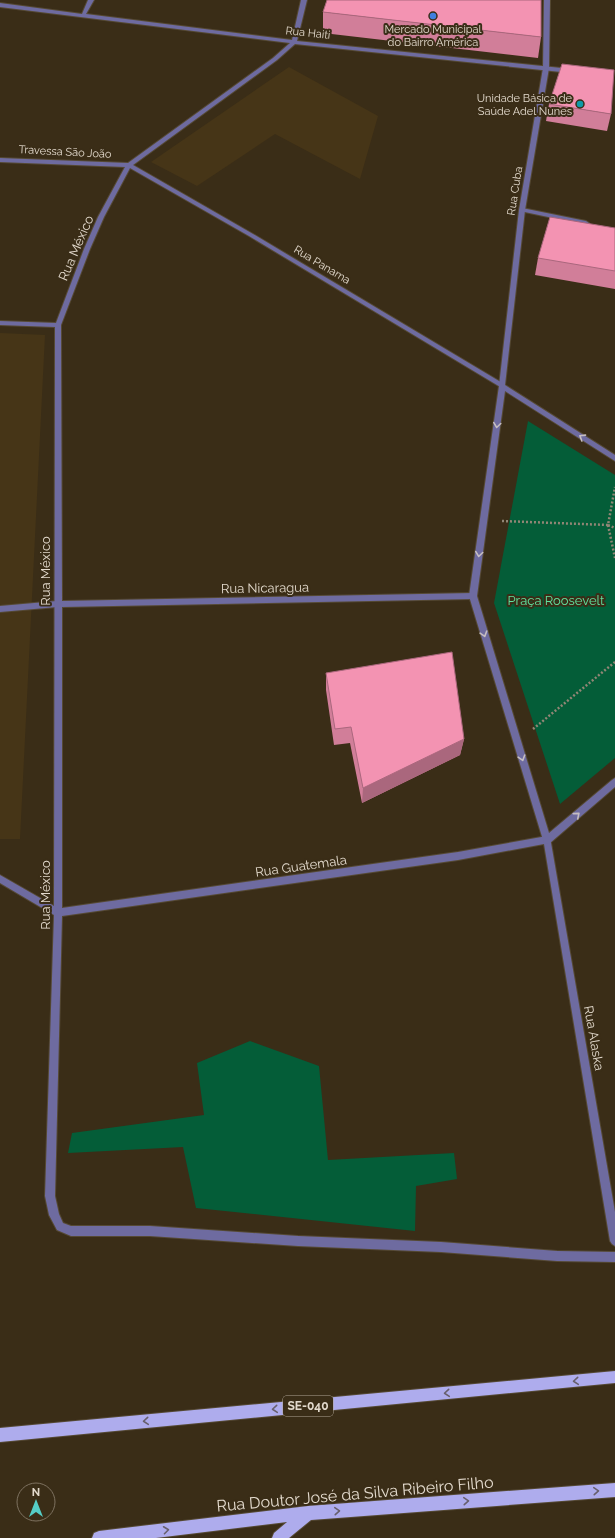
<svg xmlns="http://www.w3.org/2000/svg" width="615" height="1538" font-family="Raleway,sans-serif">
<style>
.built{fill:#463517}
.green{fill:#045d38}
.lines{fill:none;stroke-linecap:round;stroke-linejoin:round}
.service-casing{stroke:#554934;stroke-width:2}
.minor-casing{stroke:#554934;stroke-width:2}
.tertiary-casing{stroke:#554934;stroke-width:2}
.primary-casing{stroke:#554934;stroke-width:2}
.path{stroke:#918675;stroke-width:2.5;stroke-dasharray:2 2;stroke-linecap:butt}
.service{fill:#6e6ba0;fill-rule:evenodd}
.minor{fill:#6e6ba0;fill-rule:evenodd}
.tertiary{fill:#6e6ba0;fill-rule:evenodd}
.primary{fill:#aeaced;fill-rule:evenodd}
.wall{fill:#d17e99}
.shaded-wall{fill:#aa677d}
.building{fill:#f393b2;stroke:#aa677d}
.oneway{stroke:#c6bec2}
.oneway2{stroke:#68606d}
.shop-dot{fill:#3f7fe0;stroke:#3a2d17;stroke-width:1.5}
.culture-dot{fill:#0f9aa8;stroke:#3a2d17;stroke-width:1.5}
.labels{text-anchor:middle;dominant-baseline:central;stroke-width:4;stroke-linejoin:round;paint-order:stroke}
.far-poi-label{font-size:11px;fill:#e3dacd;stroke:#3a2d17}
.far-street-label{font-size:11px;fill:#e3dacd;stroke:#3a2d17}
.shield{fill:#3a2d17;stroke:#b0a696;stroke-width:1}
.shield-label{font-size:12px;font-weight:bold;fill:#e3dacd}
.street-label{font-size:13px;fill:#e3dacd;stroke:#3a2d17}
.park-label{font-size:13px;fill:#61e3a0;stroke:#3a2d17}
.near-street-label{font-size:16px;fill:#e3dacd;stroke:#3a2d17}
</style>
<rect width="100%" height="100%" fill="#3a2d17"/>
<g class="built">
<polygon points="289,67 378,116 360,179 275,134 197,186 151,162"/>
<polygon points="0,333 45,335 20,839 0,839"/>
</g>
<g class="green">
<polygon points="528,421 615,475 615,758 560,804 494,603"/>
<polygon points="250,1041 319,1066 328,1160 454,1153 457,1179 416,1186 415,1231 196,1208 183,1147 68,1153 72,1133 204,1115 197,1063"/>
</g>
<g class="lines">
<defs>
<polygon id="service" points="57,601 61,604 57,607 0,612 0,606"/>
<g id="minor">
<polygon points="88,0 94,0 86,14 292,40 301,0 307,0 297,41 571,69 574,71 571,73 295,44 277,60 133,165 253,234 504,384 505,386 502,388 249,236 130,168 104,217 90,249 61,325 62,601 473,593 477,596 473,599 62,607 62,908 458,852 547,836 550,837 615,1212 615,1246 612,1244 610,1241 544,844 458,860 62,916 55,1196 59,1214 63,1223 71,1226 150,1226 298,1236 441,1242 557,1251 615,1252 615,1262 557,1261 441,1252 298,1246 150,1236 71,1236 57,1230 49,1215 45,1196 54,915 0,883 0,875 54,906 55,327 0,325 0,321 56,323 84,249 98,217 125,167 0,162 0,158 128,163 273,58 290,43 0,7 0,3 82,14"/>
<polygon points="522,208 586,221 589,223 586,225 520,211 519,210"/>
</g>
<polygon id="tertiary" points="544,0 550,0 549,68 525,210 505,385 615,455 615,461 505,391 477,596 549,833 612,780 615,778 615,787 550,843 547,844 544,843 543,840 469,596 499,386 519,210 543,68"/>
<g id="primary">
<polygon points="615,1371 615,1383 0,1442 0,1428"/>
<polygon points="615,1483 615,1497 311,1520 289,1538 272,1538 274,1533 287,1522 156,1538 92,1538 94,1533 99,1531 308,1506"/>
</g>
</defs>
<use href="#service" class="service-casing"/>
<use href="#minor" class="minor-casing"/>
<use href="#tertiary" class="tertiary-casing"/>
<use href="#primary" class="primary-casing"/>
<g class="path">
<polyline points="502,521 608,525 615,487"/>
<polyline points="608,525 615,558"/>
<polyline points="608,525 615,528"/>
<polyline points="533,729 615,662"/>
</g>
<use href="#service" class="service"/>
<use href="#minor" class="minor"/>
<use href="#tertiary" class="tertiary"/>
<use href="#primary" class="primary"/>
</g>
<g class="wall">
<polygon points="323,12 541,37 538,58 323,33"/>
<polygon points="549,104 611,114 607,131 546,121"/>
<polygon points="615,228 615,289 535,275 538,258"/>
<polygon points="326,673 464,739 460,755 362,803 350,743 334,745 326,690"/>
</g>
<polygon class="shaded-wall" points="464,739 460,755 362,803 363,788"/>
<g class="building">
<polygon points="327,0 541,0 541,37 323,12"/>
<polygon points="562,64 614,70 611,114 549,104"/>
<polygon points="550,217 615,228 615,271 538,258"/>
<polygon points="452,652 464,739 363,788 351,727 335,729 326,673"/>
</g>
<defs><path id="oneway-chevron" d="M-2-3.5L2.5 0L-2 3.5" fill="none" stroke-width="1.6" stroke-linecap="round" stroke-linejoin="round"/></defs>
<g class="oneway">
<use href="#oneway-chevron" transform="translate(497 425) rotate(98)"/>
<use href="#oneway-chevron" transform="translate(582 437) rotate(-148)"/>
<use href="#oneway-chevron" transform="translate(479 554) rotate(98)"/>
<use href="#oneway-chevron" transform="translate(484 634) rotate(73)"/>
<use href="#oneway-chevron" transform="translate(522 758) rotate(73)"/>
<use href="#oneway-chevron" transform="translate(577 815) rotate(-40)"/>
</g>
<g class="oneway2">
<use href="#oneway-chevron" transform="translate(576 1381) rotate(175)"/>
<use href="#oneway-chevron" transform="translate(447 1393) rotate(175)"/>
<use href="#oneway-chevron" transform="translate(275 1409) rotate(175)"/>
<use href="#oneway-chevron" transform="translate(146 1421) rotate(175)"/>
<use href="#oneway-chevron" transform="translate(596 1491) rotate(-4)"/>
<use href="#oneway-chevron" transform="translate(466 1501) rotate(-4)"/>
<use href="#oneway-chevron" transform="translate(337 1511) rotate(-4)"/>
<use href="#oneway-chevron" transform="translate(166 1530) rotate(-7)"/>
</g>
<circle class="shop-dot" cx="433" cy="16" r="4"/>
<circle class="culture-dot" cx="580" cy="104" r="4"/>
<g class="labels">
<g class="far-poi-label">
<text x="433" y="29">Mercado Municipal<tspan x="433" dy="13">do Bairro América</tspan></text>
<text x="572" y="98" text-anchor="end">Unidade Básica de<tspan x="572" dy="13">Saúde Adel Nunes</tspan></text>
</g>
<g class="far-street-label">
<text transform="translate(308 33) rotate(6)">Rua Haiti</text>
<text transform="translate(65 152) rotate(3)">Travessa São João</text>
<text transform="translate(515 191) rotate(-81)">Rua Cuba</text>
<text transform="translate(322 265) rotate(31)">Rua Panama</text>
</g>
<rect class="shield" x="283" y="1396" width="50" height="20" rx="3"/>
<g class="shield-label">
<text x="308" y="1406">SE-040</text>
</g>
<g class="street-label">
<text transform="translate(76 248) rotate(-67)">Rua México</text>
<text transform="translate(45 571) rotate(-90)">Rua México</text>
<text transform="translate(265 588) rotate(-1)">Rua Nicaragua</text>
<text transform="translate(301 866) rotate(-8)">Rua Guatemala</text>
<text transform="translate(45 895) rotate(-90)">Rua México</text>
<text transform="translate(594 1038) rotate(80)">Rua Alaska</text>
</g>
<g class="park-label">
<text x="556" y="600">Praça Roosevelt</text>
</g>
<g class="near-street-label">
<text transform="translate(355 1494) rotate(-5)">Rua Doutor José da Silva Ribeiro Filho</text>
</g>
</g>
<g transform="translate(36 1502)"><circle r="19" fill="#3a2d17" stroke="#7e7260"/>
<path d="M0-3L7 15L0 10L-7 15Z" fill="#55cdc6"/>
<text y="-6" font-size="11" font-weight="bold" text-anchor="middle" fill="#e3dacd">N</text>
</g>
</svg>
